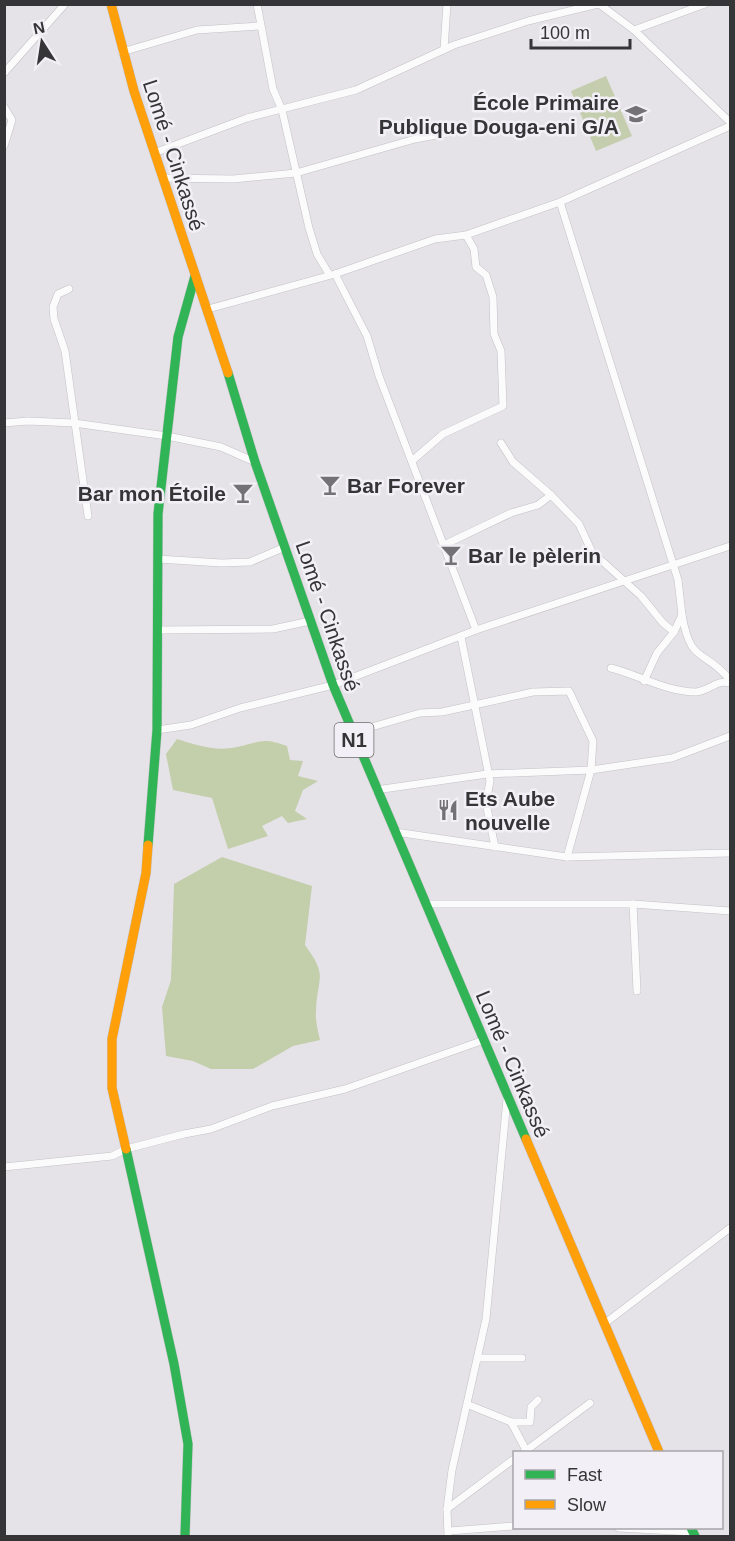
<svg xmlns="http://www.w3.org/2000/svg" width="735" height="1541" font-family="Helvetica,sans-serif">
<style>
.green{fill:#c4ceae}
.forest{fill:#c3ceab}
.lines{fill:none;stroke-linecap:round;stroke-linejoin:round}
.street-casing{stroke:#c3c1c5;stroke-width:8}
.fast-casing{stroke:#c3c1c5;stroke-width:10}
.slow-casing{stroke:#c3c1c5;stroke-width:10}
.street{stroke:#fbfbfc;stroke-width:7}
.fast{stroke:#30b455;stroke-width:9}
.slow{stroke:#ff9f0a;stroke-width:9}
.labels{text-anchor:middle;dominant-baseline:central;stroke-width:5;stroke-linejoin:round;paint-order:stroke}
.shield{fill:#f2f0f6;stroke:#6e6c70;stroke-width:1.5}
.shield-label{font-size:20px;font-weight:bold;fill:#353437}
.poi-label{font-size:21px;font-weight:bold;fill:#353437;stroke:#f2f0f6;text-anchor:start}
.street-label{font-size:21px;fill:#353437;stroke:#f2f0f6}
</style>
<rect width="100%" height="100%" fill="#e5e3e8"/>
<polygon class="green" points="606,76 632,136 596,151 571,91"/>
<g class="forest">
<path d="M177,739c19,6 39,13 60,8 24,-5 25,-10 50,-1l3,14 13,1 -5,15 20,5 -15,9 -8,21 12,8 -19,4 -6,-7 -20,10 6,10 -40,13 -16,-51 -39,-8 -7,-36z"/>
<path d="M222,857l90,29 -7,59c24,33 12,31 11,66 -1,9 2,20 4,29l-27,6 -40,23h-42l-18,-8 -27,-5 -4,-49 9,-27 3,-96z"/>
</g>
<g class="lines">
<defs>
<g id="street">
<polyline points="257,4 273,89 282,110 309,228 317,254 329,274"/>
<polyline points="599,4 634,30 730,122"/>
<polyline points="634,30 705,4"/>
<polyline points="444,49 447,4"/>
<polyline points="122,52 197,30 259,26"/>
<polyline points="4,73 65,4"/>
<polyline points="4,107 12,120 4,146"/>
<polyline points="154,153 247,118 356,90 454,45 528,21 598,4"/>
<polyline points="162,178 233,179 296,173 415,139 457,131"/>
<polyline points="560,202 678,580 682,615 674,632 657,653 644,681"/>
<polyline points="335,274 367,336 379,376 476,630"/>
<polyline points="69,289 58,294 53,307 54,319 65,351 88,516"/>
<polyline points="208,309 335,274 435,239 466,235 560,202 730,126"/>
<polyline points="4,423 28,421 74,423 167,436 221,447 255,462"/>
<polyline points="501,443 513,462 551,495 579,524 592,552 641,596 663,623 674,632"/>
<polyline points="413,460 443,434 503,406 501,351 494,334 493,297 486,275 476,267 474,249 466,235"/>
<polyline points="444,545 511,513 538,505 551,495"/>
<polyline points="158,559 221,563 250,562 285,547"/>
<path d="M682,615c9,51 22,33 48,65"/>
<polyline points="159,630 273,629 310,621"/>
<polyline points="461,637 490,781 486,803 495,847"/>
<path d="M611,668c28,7 55,24 85,24 13,-1 21,-13 34,-9"/>
<polyline points="157,730 191,725 240,708 333,685 476,630 730,546"/>
<polyline points="351,733 420,713 442,712 533,692 569,691 593,741 591,770 567,857"/>
<polyline points="376,790 487,774 591,770 672,758 730,736"/>
<polyline points="395,832 567,857 730,853"/>
<polyline points="426,904 633,904 730,911"/>
<polyline points="633,904 637,991"/>
<polyline points="4,1167 112,1156 126,1149 184,1134 211,1129 272,1106 345,1089 484,1040"/>
<polyline points="604,1324 730,1228"/>
<polyline points="478,1358 522,1358"/>
<polyline points="469,1405 511,1422 530,1422 531,1407 538,1400"/>
<polyline points="511,1422 527,1452"/>
<polyline points="524,1452 590,1403"/>
<polyline points="447,1509 514,1459"/>
<polyline points="619,1528 693,1532"/>
<polyline points="449,1531 514,1526"/>
<polyline points="448,1536 447,1509 452,1470 486,1319 507,1099"/>
</g>
<g id="fast">
<polyline points="228,373 255,462 333,685 526,1139"/>
<polyline points="148,845 157,730 158,514 178,337 195,276"/>
<polyline points="126,1149 174,1364 188,1444 185,1536"/>
<polyline points="691,1528 695,1536"/>
</g>
<g id="slow">
<polyline points="111,4 134,91 228,373"/>
<polyline points="526,1139 659,1452"/>
<polyline points="126,1149 112,1088 112,1039 146,873 148,845"/>
</g>
</defs>
<use href="#street" class="street-casing"/>
<use href="#fast" class="fast-casing"/>
<use href="#slow" class="slow-casing"/>
<use href="#street" class="street"/>
<use href="#fast" class="fast"/>
<use href="#slow" class="slow"/>
</g>
<defs>
<symbol id="school-bare" viewBox="-9 -9 18 18"><path d="M0-5L7-2L0 1L-7-2ZM-4 1L0 2.5L4 1V4Q0 6-4 4Z" fill="#737175" stroke="#f2f0f6" stroke-width="2.5" paint-order="stroke"/></symbol>
<symbol id="bar-bare" viewBox="-9 -9 18 18"><path d="M-6-5H6L.8 .8V4.5H3.5V6h-7V4.5H-.8V.8Z" fill="#737175" stroke="#f2f0f6" stroke-width="2.5" paint-order="stroke"/></symbol>
<symbol id="restaurant-bare" viewBox="-9 -9 18 18"><path d="M-5-6h1v4h1v-4h1v4h1v-4h1v5L-1.5 .5V6h-2V.5L-5-1ZM5-6V6H3V1.5H1.5Q1.5-4 5-6Z" fill="#737175" stroke="#f2f0f6" stroke-width="2.5" paint-order="stroke"/></symbol>
</defs>
<g fill-rule="evenodd">
<use href="#school-bare" x="621" y="99" width="30" height="30"/>
<use href="#bar-bare" x="315" y="470" width="30" height="30"/>
<use href="#bar-bare" x="228" y="478" width="30" height="30"/>
<use href="#bar-bare" x="436" y="540" width="30" height="30"/>
<use href="#restaurant-bare" x="433" y="795" width="30" height="30"/>
</g>
<g class="labels">
<rect class="shield" x="334.5" y="723" width="39" height="34" rx="4.5"/>
<g class="shield-label">
<text x="354" y="740">N1</text>
</g>
<g class="poi-label">
<text x="619" y="102" text-anchor="end">École Primaire<tspan x="619" dy="24">Publique Douga-eni G/A</tspan></text>
<text x="347" y="485">Bar Forever</text>
<text x="226" y="493" text-anchor="end">Bar mon Étoile</text>
<text x="468" y="555">Bar le pèlerin</text>
<text x="465" y="798">Ets Aube<tspan x="465" dy="24">nouvelle</tspan></text>
</g>
<g class="street-label">
<text transform="translate(174 155) rotate(72)">Lomé - Cinkassé</text>
<text transform="translate(328 616) rotate(71)">Lomé - Cinkassé</text>
<text transform="translate(513 1064) rotate(67)">Lomé - Cinkassé</text>
</g>
</g>
<rect width="735" height="1541" fill="none" stroke="#353437" stroke-width="12"/>
<rect x="513" y="1451" width="210" height="78" fill="#f2f0f6" stroke="#a6a5aa" stroke-width="1.5"/>
<rect x="525" y="1470" width="30" height="9" fill="#30b455" stroke="#a6a5aa" stroke-width="1.5"/>
<text x="567" y="1481" font-size="18" fill="#353437">Fast</text>
<rect x="525" y="1500" width="30" height="9" fill="#ff9f0a" stroke="#a6a5aa" stroke-width="1.5"/>
<text x="567" y="1511" font-size="18" fill="#353437">Slow</text>
<g transform="translate(42 42) rotate(348)" stroke="#f2f0f6" stroke-width="4.5" paint-order="stroke">
<path d="M0-4.5L10 22L0 15L-10 22Z" fill="#353437"/>
<text y="-9" font-size="16" font-weight="bold" text-anchor="middle" fill="#353437">N</text>
</g>
<path d="M531 39v9h99v-9" fill="none" stroke="#353437" stroke-width="3"/>
<text x="540" y="39" font-size="18" fill="#353437" stroke="#f2f0f6" stroke-width="4.5" paint-order="stroke">100 m</text>
</svg>
